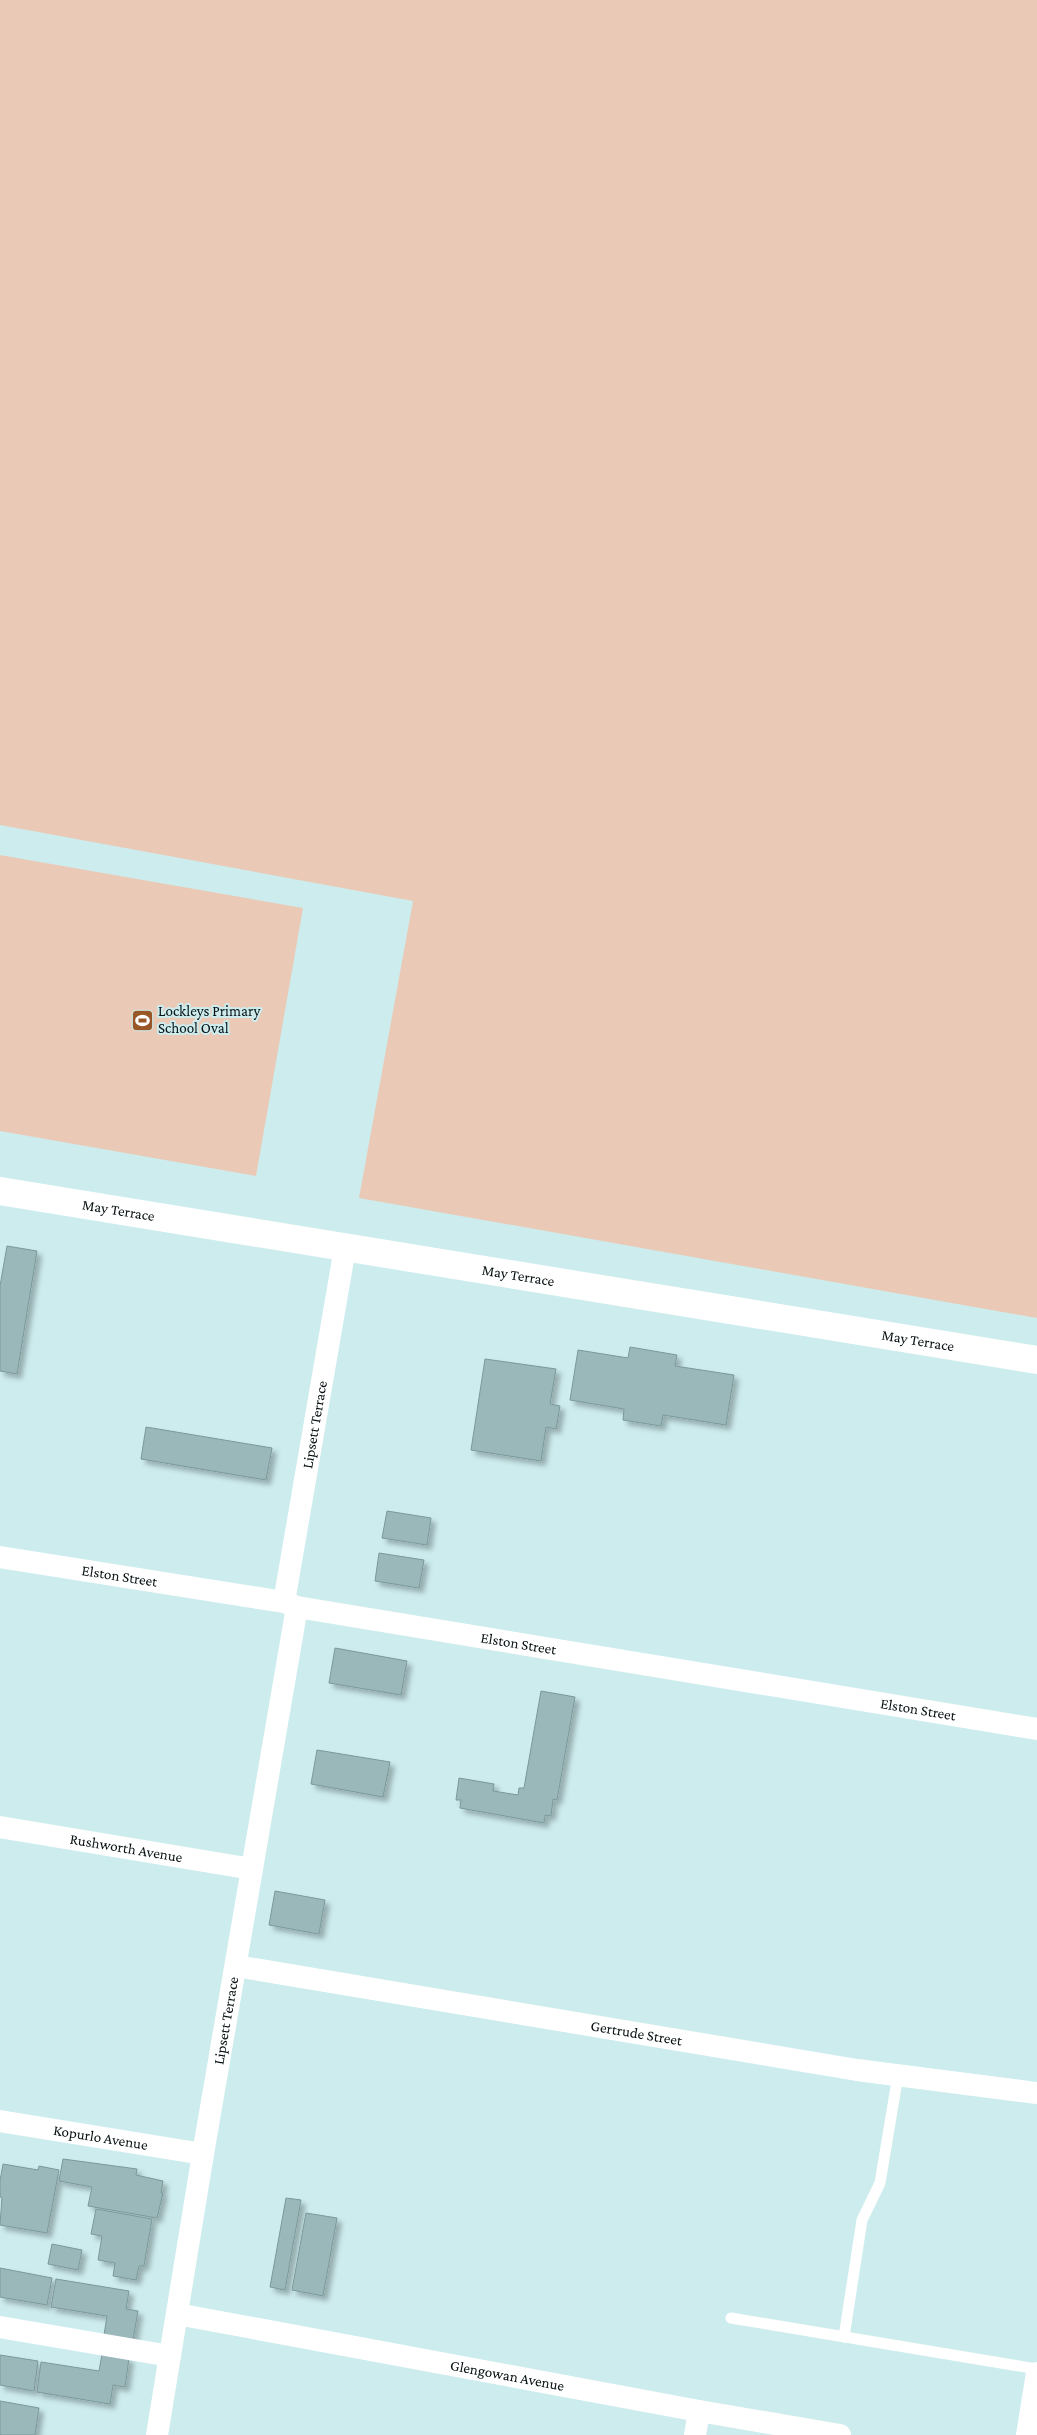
<svg xmlns="http://www.w3.org/2000/svg" width="1037" height="2435" font-family="'Crimson Pro',serif">
<style>
.green{fill:#eacab6}
.building{fill:#9ab8ba;stroke:#7b989a;filter:url(#shadow)}
.lines{fill:none;stroke-linecap:round;stroke-linejoin:round}
.service{stroke:#fff;stroke-width:11}
.minor{stroke:#fff;stroke-width:22}
.tertiary{stroke:#fff;stroke-width:28}
.labels{text-anchor:middle;dominant-baseline:central;stroke-width:4;stroke-linejoin:round;paint-order:stroke}
.poi-label{font-size:15px;fill:#071112;stroke:#cdecee;text-anchor:start}
.street-label{font-size:15px;fill:#071112;stroke:#cdecee}
</style>
<defs>
<filter id="shadow"><feDropShadow dx="4.5" dy="4.5" stdDeviation="2.5" flood-color="#0004"/></filter>
</defs>
<rect width="100%" height="100%" fill="#cdecee"/>
<g class="green">
<polygon points="0,0 1037,0 1037,1318 359,1198 413,901 0,825"/>
<polygon points="0,855 303,908 256,1176 0,1131"/>
</g>
<g class="building">
<polygon points="7,1246 37,1251 17,1374 0,1371 0,1286"/>
<polygon points="630,1347 677,1355 675,1366 734,1375 726,1425 663,1415 661,1426 623,1420 624,1409 570,1400 578,1350 628,1358"/>
<polygon points="485,1359 556,1369 550,1404 560,1406 556,1429 546,1427 541,1461 471,1450"/>
<polygon points="146,1427 272,1448 266,1480 141,1459"/>
<polygon points="387,1511 431,1518 427,1545 382,1538"/>
<polygon points="379,1553 424,1560 419,1588 375,1581"/>
<polygon points="335,1648 407,1661 401,1695 329,1683"/>
<polygon points="541,1691 575,1697 557,1800 553,1799 551,1816 545,1815 544,1823 460,1808 461,1800 456,1800 459,1778 494,1784 493,1791 518,1795 519,1788 524,1788"/>
<polygon points="317,1750 390,1762 383,1797 311,1784"/>
<polygon points="275,1891 325,1900 319,1934 269,1925"/>
<polygon points="63,2159 137,2169 136,2175 163,2181 161,2193 163,2193 157,2218 88,2206 92,2187 59,2181"/>
<polygon points="3,2164 38,2170 39,2166 59,2170 47,2233 0,2225 2,2197 0,2197 0,2181"/>
<polygon points="286,2198 301,2200 285,2290 270,2287"/>
<polygon points="96,2209 152,2219 144,2266 139,2266 136,2280 113,2276 115,2263 98,2260 102,2236 91,2234"/>
<polygon points="306,2213 337,2218 323,2296 292,2290"/>
<polygon points="52,2244 82,2250 78,2270 48,2264"/>
<polygon points="0,2268 52,2278 47,2305 0,2297"/>
<polygon points="56,2279 129,2291 126,2309 138,2311 133,2340 104,2335 107,2316 51,2307"/>
<polygon points="102,2354 129,2358 125,2387 113,2385 110,2404 37,2392 41,2362 99,2371"/>
<polygon points="0,2355 38,2361 34,2391 0,2385"/>
<polygon points="0,2401 39,2408 35,2435 0,2435"/>
</g>
<g class="lines">
<g class="service">
<polyline points="731,2318 1037,2369"/>
<polyline points="844,2337 862,2220 880,2183 898,2075"/>
</g>
<g class="minor">
<path id="s1" d="M0,1557l284,45 13,5 740,122"/>
<path id="s2" d="M284,1602l61,-354"/>
<path id="s3" d="M0,1827l252,42"/>
<path id="s4" d="M236,1966l621,104 180,23"/>
<path id="s5" d="M0,2121l203,33"/>
<path id="s6" d="M177,2314l522,97 141,24"/>
<polyline points="0,2327 170,2356"/>
<path id="s7" d="M157,2435l46,-281 94,-547"/>
<polyline points="695,2435 699,2411"/>
<polyline points="1027,2435 1037,2373"/>
</g>
<path class="tertiary" id="s8" d="M0,1191l1037,169"/>
</g>
<defs>
<symbol id="stadium-square" viewBox="-11 -11 22 22"><rect x="-9" y="-9" width="18" height="18" rx="4" fill="#995627" stroke="#cdecee"/><path d="M0-5a6.5 5 0 1 0 0 10a6.5 5 0 1 0 0-10ZM-3.5-1.8h7v3.6h-7Z" fill="#fff"/></symbol>
</defs>
<g fill-rule="evenodd">
<use href="#stadium-square" x="130" y="1008" width="25" height="25"/>
</g>
<g class="labels">
<g class="poi-label">
<text x="158" y="1011">Lockleys Primary<tspan x="158" dy="17">School Oval</tspan></text>
</g>
<g class="street-label">
<text stroke="none"><textPath href="#s8" startOffset="120">May Terrace</textPath></text>
<text stroke="none"><textPath href="#s8" startOffset="525">May Terrace</textPath></text>
<text stroke="none"><textPath href="#s8" startOffset="930">May Terrace</textPath></text>
<text stroke="none"><textPath href="#s2" startOffset="180">Lipsett Terrace</textPath></text>
<text stroke="none"><textPath href="#s1" startOffset="121">Elston Street</textPath></text>
<text stroke="none"><textPath href="#s1" startOffset="526">Elston Street</textPath></text>
<text stroke="none"><textPath href="#s1" startOffset="931">Elston Street</textPath></text>
<text stroke="none"><textPath href="#s3" startOffset="128">Rushworth Avenue</textPath></text>
<text stroke="none"><textPath href="#s7" startOffset="420">Lipsett Terrace</textPath></text>
<text stroke="none"><textPath href="#s4" startOffset="406">Gertrude Street</textPath></text>
<text stroke="none"><textPath href="#s5" startOffset="102">Kopurlo Avenue</textPath></text>
<text stroke="none"><textPath href="#s6" startOffset="336">Glengowan Avenue</textPath></text>
</g>
</g>
</svg>
